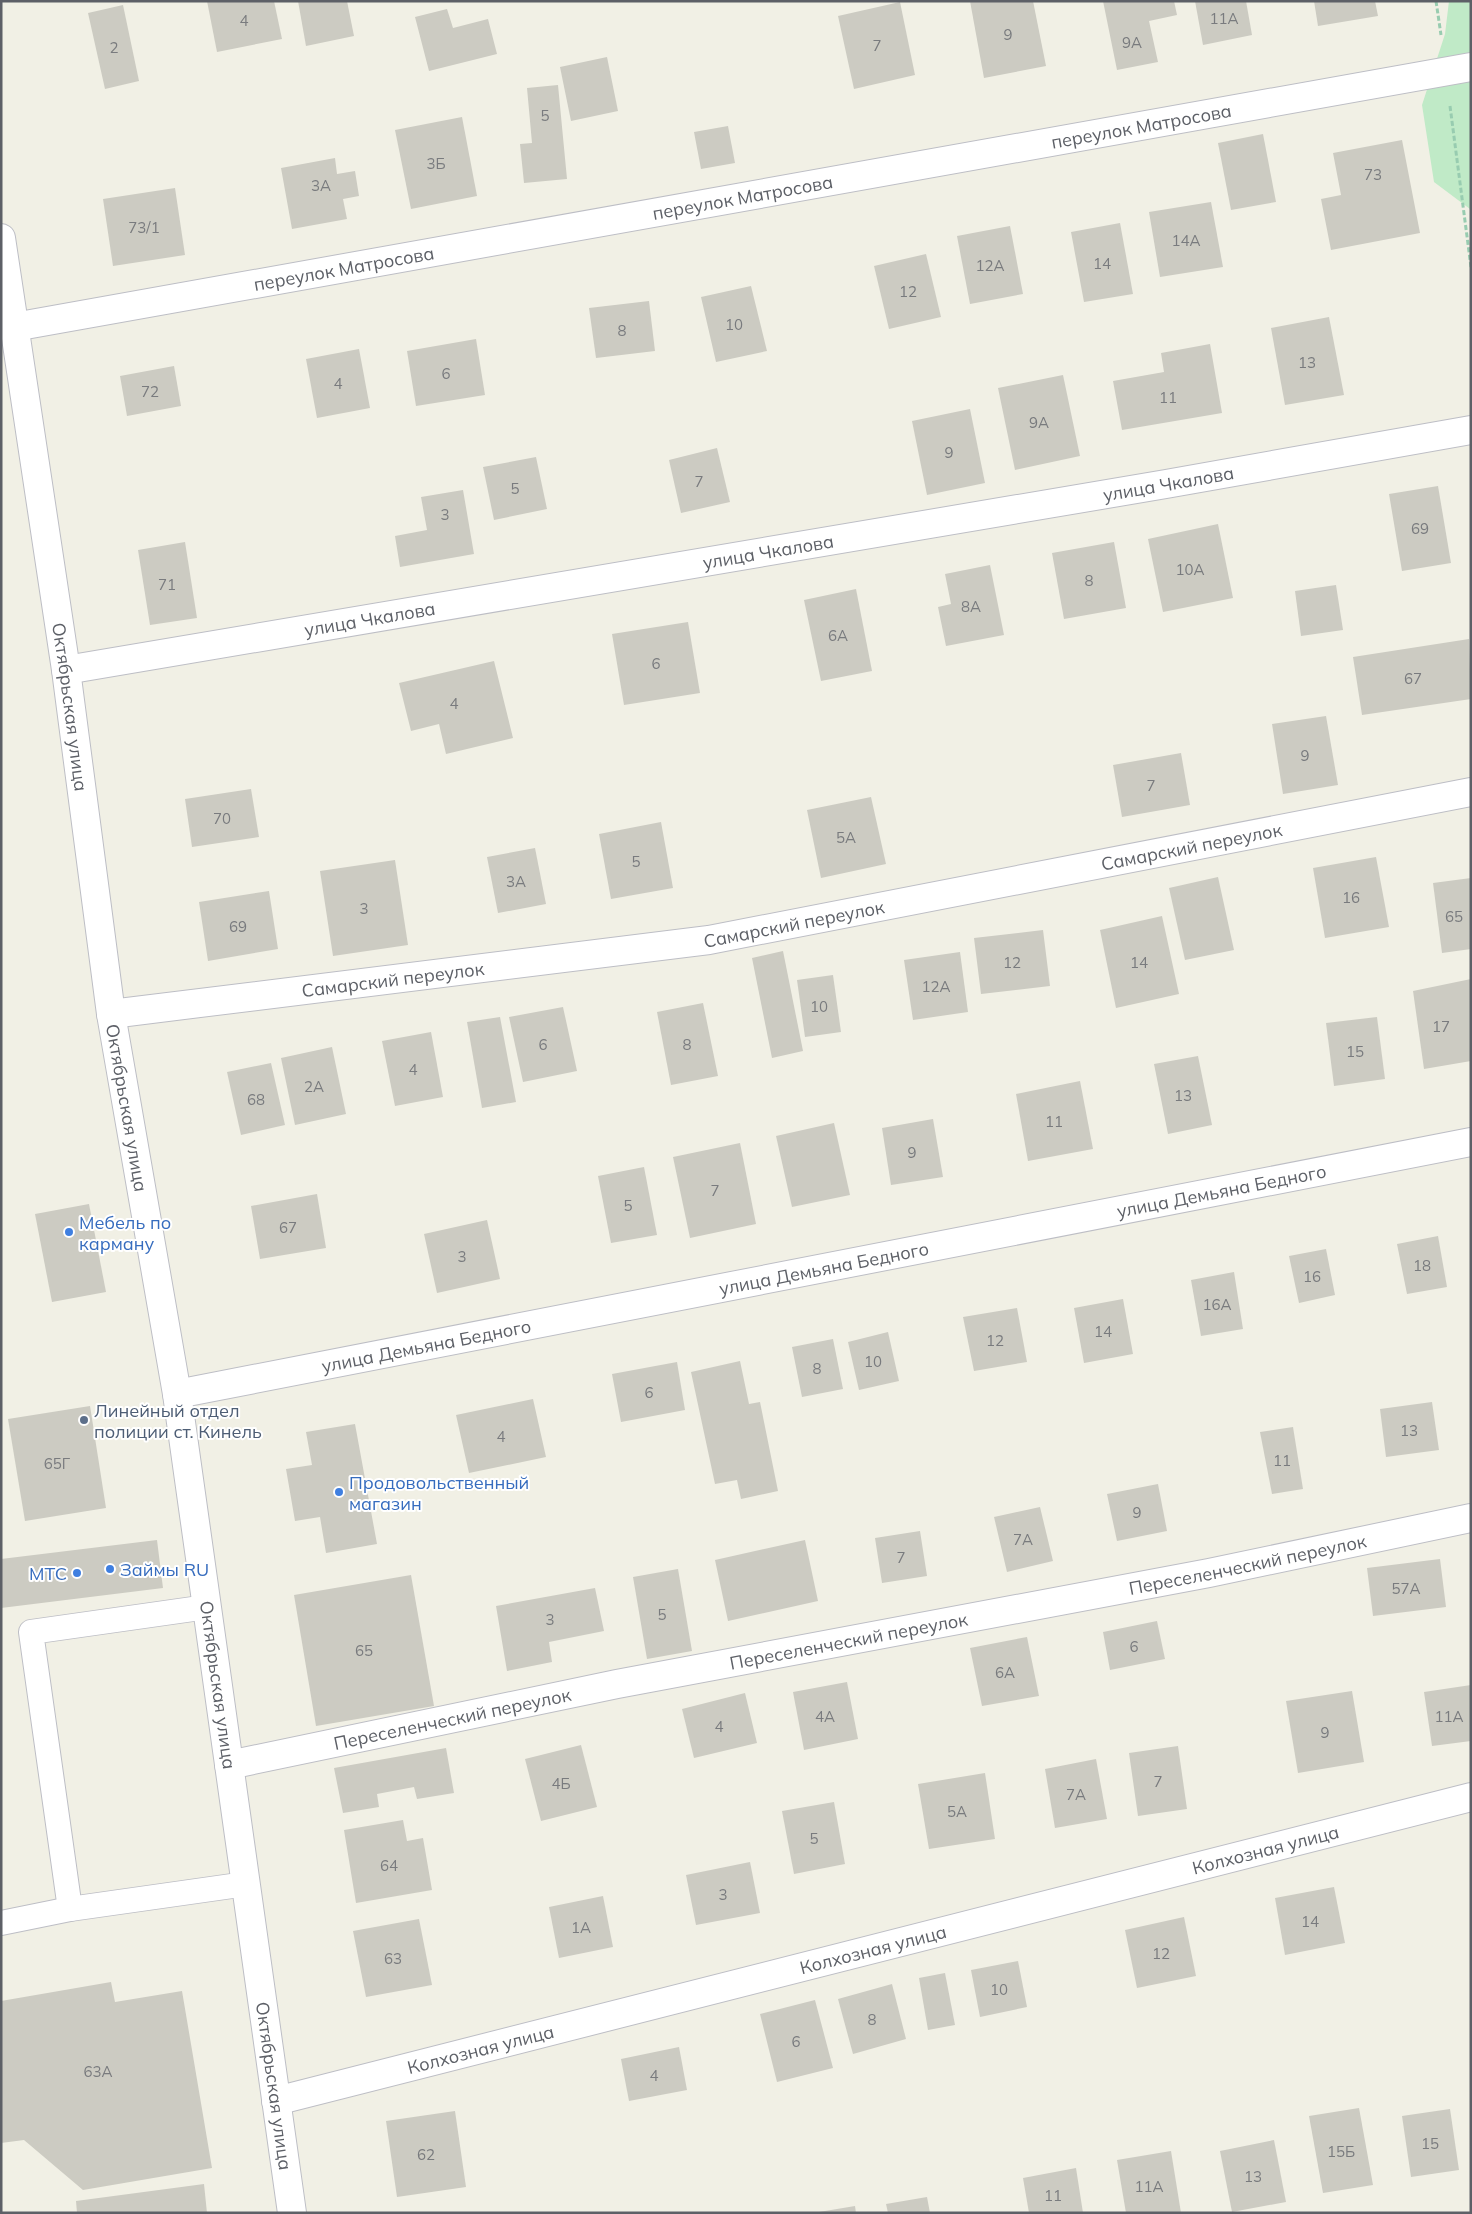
<svg xmlns="http://www.w3.org/2000/svg" width="1472" height="2214" font-family="Mulish,sans-serif">
<style>
.green{fill:#c0eac7}
.building{fill:#cccbc2}
.lines{fill:none;stroke-linecap:round;stroke-linejoin:round}
.service-casing{stroke:#bdbec5;stroke-width:26}
.minor-casing{stroke:#bdbec5;stroke-width:30}
.tertiary-casing{stroke:#bdbec5;stroke-width:30}
.path{stroke:#98ccb0;stroke-width:3;stroke-dasharray:5 2.5;stroke-linecap:butt}
.service{stroke:#fff;stroke-width:24}
.minor{stroke:#fff;stroke-width:28}
.tertiary{stroke:#fff;stroke-width:28}
.shop-dot{fill:#3f7fe0;stroke:#fff;stroke-width:2}
.service-dot{fill:#5c6f8a;stroke:#fff;stroke-width:2}
.labels{text-anchor:middle;dominant-baseline:central;stroke-width:4;stroke-linejoin:round;paint-order:stroke}
.number-label{font-size:15px;fill:#797b7e}
.street-label{font-size:18px;fill:#5d6067;stroke:#fff}
.shop-label{font-size:18px;fill:#366cbe;stroke:#fff;text-anchor:start}
.service-label{font-size:18px;fill:#4e5e75;stroke:#fff;text-anchor:start}
</style>
<rect width="100%" height="100%" fill="#f1f0e5"/>
<polygon class="green" points="1449,1 1471,1 1470,209 1434,182 1422,105 1445,34"/>
<g class="building">
<polygon points="207,1 274,1 282,39 217,52"/>
<polygon points="298,1 347,1 354,36 306,46"/>
<polygon points="970,1 1033,1 1046,66 984,78"/>
<polygon points="1103,1 1174,1 1177,15 1149,21 1158,62 1117,70"/>
<polygon points="1195,1 1246,1 1252,35 1203,45"/>
<polygon points="1314,1 1375,1 1378,16 1318,26"/>
<polygon points="900,2 915,75 854,89 838,16"/>
<polygon points="123,5 139,81 105,89 88,13"/>
<polygon points="447,9 453,28 488,19 497,54 429,71 415,17"/>
<polygon points="607,57 618,111 571,121 560,67"/>
<polygon points="558,85 567,179 524,183 520,144 532,143 527,88"/>
<polygon points="462,117 477,196 411,209 395,130"/>
<polygon points="728,126 735,163 701,169 694,132"/>
<polygon points="1263,134 1276,202 1231,210 1218,143"/>
<polygon points="1402,140 1420,233 1331,250 1321,199 1341,195 1333,153"/>
<polygon points="335,158 337,174 355,171 359,196 343,199 347,219 292,229 281,168"/>
<polygon points="175,188 185,255 113,266 103,199"/>
<polygon points="1211,202 1223,267 1160,277 1149,212"/>
<polygon points="1120,223 1133,294 1084,302 1071,232"/>
<polygon points="1010,226 1023,294 970,304 957,236"/>
<polygon points="926,254 941,317 889,329 874,266"/>
<polygon points="751,286 767,351 716,362 701,297"/>
<polygon points="649,301 655,351 596,358 589,308"/>
<polygon points="1329,317 1344,395 1285,405 1271,328"/>
<polygon points="476,339 485,395 416,406 407,351"/>
<polygon points="1210,344 1222,413 1122,430 1113,381 1164,372 1161,353"/>
<polygon points="359,349 370,408 317,418 306,359"/>
<polygon points="174,366 181,406 127,416 120,376"/>
<polygon points="1063,375 1080,456 1015,470 998,388"/>
<polygon points="970,409 985,483 927,495 912,421"/>
<polygon points="717,448 730,502 681,513 669,460"/>
<polygon points="536,457 547,509 494,520 483,467"/>
<polygon points="1438,486 1451,563 1402,571 1389,494"/>
<polygon points="463,490 474,554 400,567 395,536 427,530 421,497"/>
<polygon points="1218,524 1233,598 1163,612 1148,539"/>
<polygon points="185,542 197,618 150,625 138,550"/>
<polygon points="1114,542 1126,608 1064,619 1052,553"/>
<polygon points="990,565 1004,635 946,646 938,607 951,604 945,574"/>
<polygon points="1336,585 1343,630 1301,636 1295,591"/>
<polygon points="856,589 872,671 821,681 804,600"/>
<polygon points="688,622 700,693 624,705 612,634"/>
<polygon points="1469,639 1471,699 1362,715 1353,657"/>
<polygon points="494,661 513,738 446,754 439,724 411,731 399,683"/>
<polygon points="1326,716 1338,785 1283,794 1272,724"/>
<polygon points="1181,753 1190,805 1122,817 1113,765"/>
<polygon points="251,789 259,837 192,847 185,799"/>
<polygon points="871,797 886,864 821,878 807,810"/>
<polygon points="661,822 673,888 611,899 599,834"/>
<polygon points="535,848 546,904 498,913 487,857"/>
<polygon points="1376,857 1389,927 1325,938 1313,868"/>
<polygon points="395,860 408,945 333,956 320,871"/>
<polygon points="1218,877 1234,950 1185,960 1169,888"/>
<polygon points="1471,878 1471,949 1442,953 1433,883"/>
<polygon points="269,891 278,949 208,961 199,902"/>
<polygon points="1162,916 1179,994 1116,1008 1100,930"/>
<polygon points="1043,930 1050,986 981,994 974,938"/>
<polygon points="783,951 803,1051 772,1058 752,958"/>
<polygon points="960,952 968,1012 913,1020 904,960"/>
<polygon points="833,975 841,1032 805,1037 797,980"/>
<polygon points="1471,979 1471,1061 1424,1069 1413,991"/>
<polygon points="703,1003 718,1076 671,1085 657,1012"/>
<polygon points="563,1007 577,1071 523,1082 509,1017"/>
<polygon points="500,1017 516,1102 482,1108 467,1022"/>
<polygon points="1377,1017 1385,1079 1334,1086 1326,1023"/>
<polygon points="431,1032 443,1097 395,1106 382,1041"/>
<polygon points="332,1047 346,1114 295,1125 281,1058"/>
<polygon points="1198,1056 1212,1125 1168,1134 1154,1064"/>
<polygon points="271,1063 285,1125 241,1135 227,1072"/>
<polygon points="1080,1081 1093,1149 1028,1161 1016,1094"/>
<polygon points="933,1119 943,1177 891,1185 882,1128"/>
<polygon points="834,1123 850,1195 792,1207 776,1136"/>
<polygon points="740,1143 756,1224 690,1238 673,1157"/>
<polygon points="644,1167 657,1235 611,1243 598,1176"/>
<polygon points="317,1194 326,1248 260,1259 251,1206"/>
<polygon points="89,1204 106,1292 52,1302 35,1214"/>
<polygon points="487,1220 500,1279 437,1293 424,1234"/>
<polygon points="1438,1236 1447,1287 1407,1294 1397,1244"/>
<polygon points="1326,1249 1335,1295 1299,1303 1289,1256"/>
<polygon points="1234,1272 1243,1329 1201,1336 1191,1280"/>
<polygon points="1123,1299 1133,1354 1084,1363 1074,1308"/>
<polygon points="1017,1308 1027,1362 974,1371 963,1317"/>
<polygon points="888,1332 899,1381 859,1390 848,1342"/>
<polygon points="833,1339 843,1389 802,1397 792,1347"/>
<polygon points="740,1361 749,1404 760,1402 778,1491 741,1499 737,1480 715,1484 691,1372"/>
<polygon points="677,1362 685,1410 621,1422 612,1374"/>
<polygon points="533,1399 546,1457 469,1473 456,1415"/>
<polygon points="1432,1402 1439,1450 1386,1457 1380,1409"/>
<polygon points="90,1406 106,1508 25,1521 8,1419"/>
<polygon points="355,1424 377,1544 326,1553 320,1517 295,1521 286,1469 312,1465 306,1432"/>
<polygon points="1293,1427 1303,1489 1272,1494 1260,1432"/>
<polygon points="1158,1484 1167,1531 1117,1541 1107,1494"/>
<polygon points="1040,1507 1053,1561 1007,1572 994,1517"/>
<polygon points="920,1531 927,1576 882,1583 875,1538"/>
<polygon points="157,1540 163,1588 1,1608 1,1559"/>
<polygon points="805,1540 818,1601 728,1621 715,1560"/>
<polygon points="1440,1559 1446,1607 1373,1616 1367,1568"/>
<polygon points="678,1569 692,1651 647,1659 633,1577"/>
<polygon points="411,1575 434,1706 316,1726 294,1595"/>
<polygon points="595,1588 604,1631 549,1642 552,1662 507,1671 496,1606"/>
<polygon points="1157,1621 1165,1659 1110,1670 1103,1632"/>
<polygon points="1027,1637 1039,1696 982,1706 970,1648"/>
<polygon points="847,1682 858,1739 804,1750 793,1692"/>
<polygon points="1471,1685 1471,1741 1432,1746 1424,1692"/>
<polygon points="1352,1691 1364,1762 1298,1773 1286,1701"/>
<polygon points="745,1693 757,1743 694,1758 682,1709"/>
<polygon points="581,1745 597,1807 541,1821 525,1759"/>
<polygon points="1178,1746 1187,1809 1138,1816 1129,1753"/>
<polygon points="446,1748 454,1793 417,1799 414,1787 377,1794 379,1807 343,1813 334,1768"/>
<polygon points="1096,1759 1107,1819 1055,1828 1045,1769"/>
<polygon points="985,1773 995,1839 929,1849 918,1784"/>
<polygon points="834,1802 845,1864 794,1874 782,1811"/>
<polygon points="403,1820 407,1841 423,1838 432,1890 356,1903 344,1830"/>
<polygon points="750,1862 760,1913 696,1925 686,1875"/>
<polygon points="1334,1887 1345,1943 1285,1955 1275,1898"/>
<polygon points="603,1896 613,1947 559,1958 549,1907"/>
<polygon points="1184,1917 1196,1976 1137,1988 1125,1930"/>
<polygon points="419,1919 432,1985 366,1997 353,1931"/>
<polygon points="1018,1961 1027,2007 980,2017 971,1970"/>
<polygon points="945,1973 955,2025 928,2030 919,1978"/>
<polygon points="111,1982 115,2002 182,1991 212,2168 83,2190 24,2140 1,2143 1,2001"/>
<polygon points="892,1984 906,2039 853,2054 838,1999"/>
<polygon points="815,2000 833,2068 777,2082 760,2014"/>
<polygon points="679,2047 687,2090 629,2101 621,2059"/>
<polygon points="1359,2108 1373,2185 1323,2193 1309,2116"/>
<polygon points="1450,2109 1459,2170 1411,2177 1402,2116"/>
<polygon points="455,2111 466,2187 397,2197 386,2121"/>
<polygon points="1274,2140 1286,2202 1232,2212 1220,2151"/>
<polygon points="1171,2151 1181,2213 1126,2213 1117,2160"/>
<polygon points="1076,2168 1083,2213 1029,2213 1023,2178"/>
<polygon points="204,2184 207,2213 77,2213 76,2201"/>
<polygon points="927,2197 930,2213 888,2213 886,2204"/>
<polygon points="855,2206 856,2213 819,2213 819,2212"/>
</g>
<g class="lines">
<defs>
<g id="service">
<polyline points="207,1607 31,1632 70,1909 246,1884"/>
<polyline points="1,1923 70,1909"/>
</g>
<g id="minor">
<path id="s1" d="M1,238l65,432 45,344 66,380"/>
<path id="s2" d="M14,327l1457,-260"/>
<path id="s3" d="M66,670l1100,-186 305,-54"/>
<path id="s4" d="M111,1014l598,-74 762,-148"/>
<path id="s5" d="M229,1765l388,-81 592,-111 262,-55"/>
<path id="s6" d="M276,2101l1195,-304"/>
</g>
<g id="tertiary">
<path id="s7" d="M292,2213l-115,-819 1294,-252"/>
</g>
</defs>
<use href="#service" class="service-casing"/>
<use href="#minor" class="minor-casing"/>
<use href="#tertiary" class="tertiary-casing"/>
<g class="path">
<polyline points="1436,1 1441,35"/>
<polyline points="1450,106 1471,267"/>
</g>
<use href="#service" class="service"/>
<use href="#minor" class="minor"/>
<use href="#tertiary" class="tertiary"/>
</g>
<g class="shop-dot">
<circle cx="69" cy="1232" r="5"/>
<circle cx="339" cy="1492" r="5"/>
<circle cx="110" cy="1569" r="5"/>
<circle cx="77" cy="1573" r="5"/>
</g>
<circle class="service-dot" cx="84" cy="1420" r="5"/>
<g class="labels">
<g class="number-label">
<text x="1224" y="18">11А</text>
<text x="244" y="20">4</text>
<text x="1008" y="34">9</text>
<text x="1132" y="42">9А</text>
<text x="877" y="45">7</text>
<text x="114" y="47">2</text>
<text x="545" y="115">5</text>
<text x="436" y="163">3Б</text>
<text x="1373" y="174">73</text>
<text x="321" y="185">3А</text>
<text x="144" y="227">73/1</text>
<text x="1186" y="240">14А</text>
<text x="1102" y="263">14</text>
<text x="990" y="265">12А</text>
<text x="908" y="291">12</text>
<text x="734" y="324">10</text>
<text x="622" y="330">8</text>
<text x="1307" y="362">13</text>
<text x="446" y="373">6</text>
<text x="338" y="383">4</text>
<text x="150" y="391">72</text>
<text x="1168" y="397">11</text>
<text x="1039" y="422">9А</text>
<text x="949" y="452">9</text>
<text x="699" y="481">7</text>
<text x="515" y="488">5</text>
<text x="445" y="514">3</text>
<text x="1420" y="528">69</text>
<text x="1190" y="569">10А</text>
<text x="1089" y="580">8</text>
<text x="167" y="584">71</text>
<text x="971" y="606">8А</text>
<text x="838" y="635">6А</text>
<text x="656" y="663">6</text>
<text x="1413" y="678">67</text>
<text x="454" y="703">4</text>
<text x="1305" y="755">9</text>
<text x="1151" y="785">7</text>
<text x="222" y="818">70</text>
<text x="846" y="837">5А</text>
<text x="636" y="861">5</text>
<text x="516" y="881">3А</text>
<text x="1351" y="897">16</text>
<text x="364" y="908">3</text>
<text x="1454" y="916">65</text>
<text x="238" y="926">69</text>
<text x="1012" y="962">12</text>
<text x="1139" y="962">14</text>
<text x="936" y="986">12А</text>
<text x="819" y="1006">10</text>
<text x="1441" y="1026">17</text>
<text x="543" y="1044">6</text>
<text x="687" y="1044">8</text>
<text x="1355" y="1051">15</text>
<text x="413" y="1069">4</text>
<text x="314" y="1086">2А</text>
<text x="1183" y="1095">13</text>
<text x="256" y="1099">68</text>
<text x="1054" y="1121">11</text>
<text x="912" y="1152">9</text>
<text x="715" y="1190">7</text>
<text x="628" y="1205">5</text>
<text x="288" y="1227">67</text>
<text x="462" y="1256">3</text>
<text x="1422" y="1265">18</text>
<text x="1312" y="1276">16</text>
<text x="1217" y="1304">16А</text>
<text x="1103" y="1331">14</text>
<text x="995" y="1340">12</text>
<text x="873" y="1361">10</text>
<text x="817" y="1368">8</text>
<text x="649" y="1392">6</text>
<text x="1409" y="1430">13</text>
<text x="501" y="1436">4</text>
<text x="1282" y="1460">11</text>
<text x="57" y="1463">65Г</text>
<text x="1137" y="1512">9</text>
<text x="1023" y="1539">7А</text>
<text x="901" y="1557">7</text>
<text x="1406" y="1588">57А</text>
<text x="662" y="1614">5</text>
<text x="550" y="1619">3</text>
<text x="1134" y="1646">6</text>
<text x="364" y="1650">65</text>
<text x="1005" y="1672">6А</text>
<text x="825" y="1716">4А</text>
<text x="1449" y="1716">11А</text>
<text x="719" y="1726">4</text>
<text x="1325" y="1732">9</text>
<text x="1158" y="1781">7</text>
<text x="561" y="1783">4Б</text>
<text x="1076" y="1794">7А</text>
<text x="957" y="1811">5А</text>
<text x="814" y="1838">5</text>
<text x="389" y="1865">64</text>
<text x="723" y="1894">3</text>
<text x="1310" y="1921">14</text>
<text x="581" y="1927">1А</text>
<text x="1161" y="1953">12</text>
<text x="393" y="1958">63</text>
<text x="999" y="1989">10</text>
<text x="872" y="2019">8</text>
<text x="796" y="2041">6</text>
<text x="98" y="2071">63А</text>
<text x="654" y="2075">4</text>
<text x="1430" y="2143">15</text>
<text x="1341" y="2151">15Б</text>
<text x="426" y="2154">62</text>
<text x="1253" y="2176">13</text>
<text x="1149" y="2186">11А</text>
<text x="1053" y="2195">11</text>
</g>
<g class="street-label">
<text stroke="none"><textPath href="#s2" startOffset="1145">переулок Матросова</textPath></text>
<text stroke="none"><textPath href="#s2" startOffset="740">переулок Матросова</textPath></text>
<text stroke="none"><textPath href="#s2" startOffset="335">переулок Матросова</textPath></text>
<text stroke="none"><textPath href="#s3" startOffset="1118">улица Чкалова</textPath></text>
<text stroke="none"><textPath href="#s3" startOffset="712">улица Чкалова</textPath></text>
<text stroke="none"><textPath href="#s3" startOffset="308">улица Чкалова</textPath></text>
<text stroke="none"><textPath href="#s1" startOffset="474">Октябрьская улица</textPath></text>
<text stroke="none"><textPath href="#s4" startOffset="1094">Самарский переулок</textPath></text>
<text stroke="none"><textPath href="#s4" startOffset="689">Самарский переулок</textPath></text>
<text stroke="none"><textPath href="#s4" startOffset="284">Самарский переулок</textPath></text>
<text stroke="none"><textPath href="#s1" startOffset="879">Октябрьская улица</textPath></text>
<text stroke="none"><textPath href="#s7" startOffset="1891">улица Демьяна Бедного</textPath></text>
<text stroke="none"><textPath href="#s7" startOffset="1486">улица Демьяна Бедного</textPath></text>
<text stroke="none"><textPath href="#s7" startOffset="1081">улица Демьяна Бедного</textPath></text>
<text stroke="none"><textPath href="#s5" startOffset="1038">Переселенческий переулок</textPath></text>
<text stroke="none"><textPath href="#s5" startOffset="632">Переселенческий переулок</textPath></text>
<text transform="translate(218 1685) rotate(82)">Октябрьская улица</text>
<text stroke="none"><textPath href="#s5" startOffset="228">Переселенческий переулок</textPath></text>
<text stroke="none"><textPath href="#s6" startOffset="1021">Колхозная улица</textPath></text>
<text stroke="none"><textPath href="#s6" startOffset="616">Колхозная улица</textPath></text>
<text stroke="none"><textPath href="#s6" startOffset="211">Колхозная улица</textPath></text>
<text transform="translate(274 2086) rotate(82)">Октябрьская улица</text>
</g>
<g class="shop-label">
<text x="79" y="1222">Мебель по<tspan x="79" dy="21">карману</tspan></text>
<text x="349" y="1482">Продовольственный<tspan x="349" dy="21">магазин</tspan></text>
<text x="120" y="1569">Займы RU</text>
<text x="67" y="1573" text-anchor="end">МТС</text>
</g>
<g class="service-label">
<text x="94" y="1410">Линейный отдел<tspan x="94" dy="21">полиции ст. Кинель</tspan></text>
</g>
</g>
<rect width="1472" height="2214" fill="none" stroke="#5d6067" stroke-width="5"/>
</svg>
